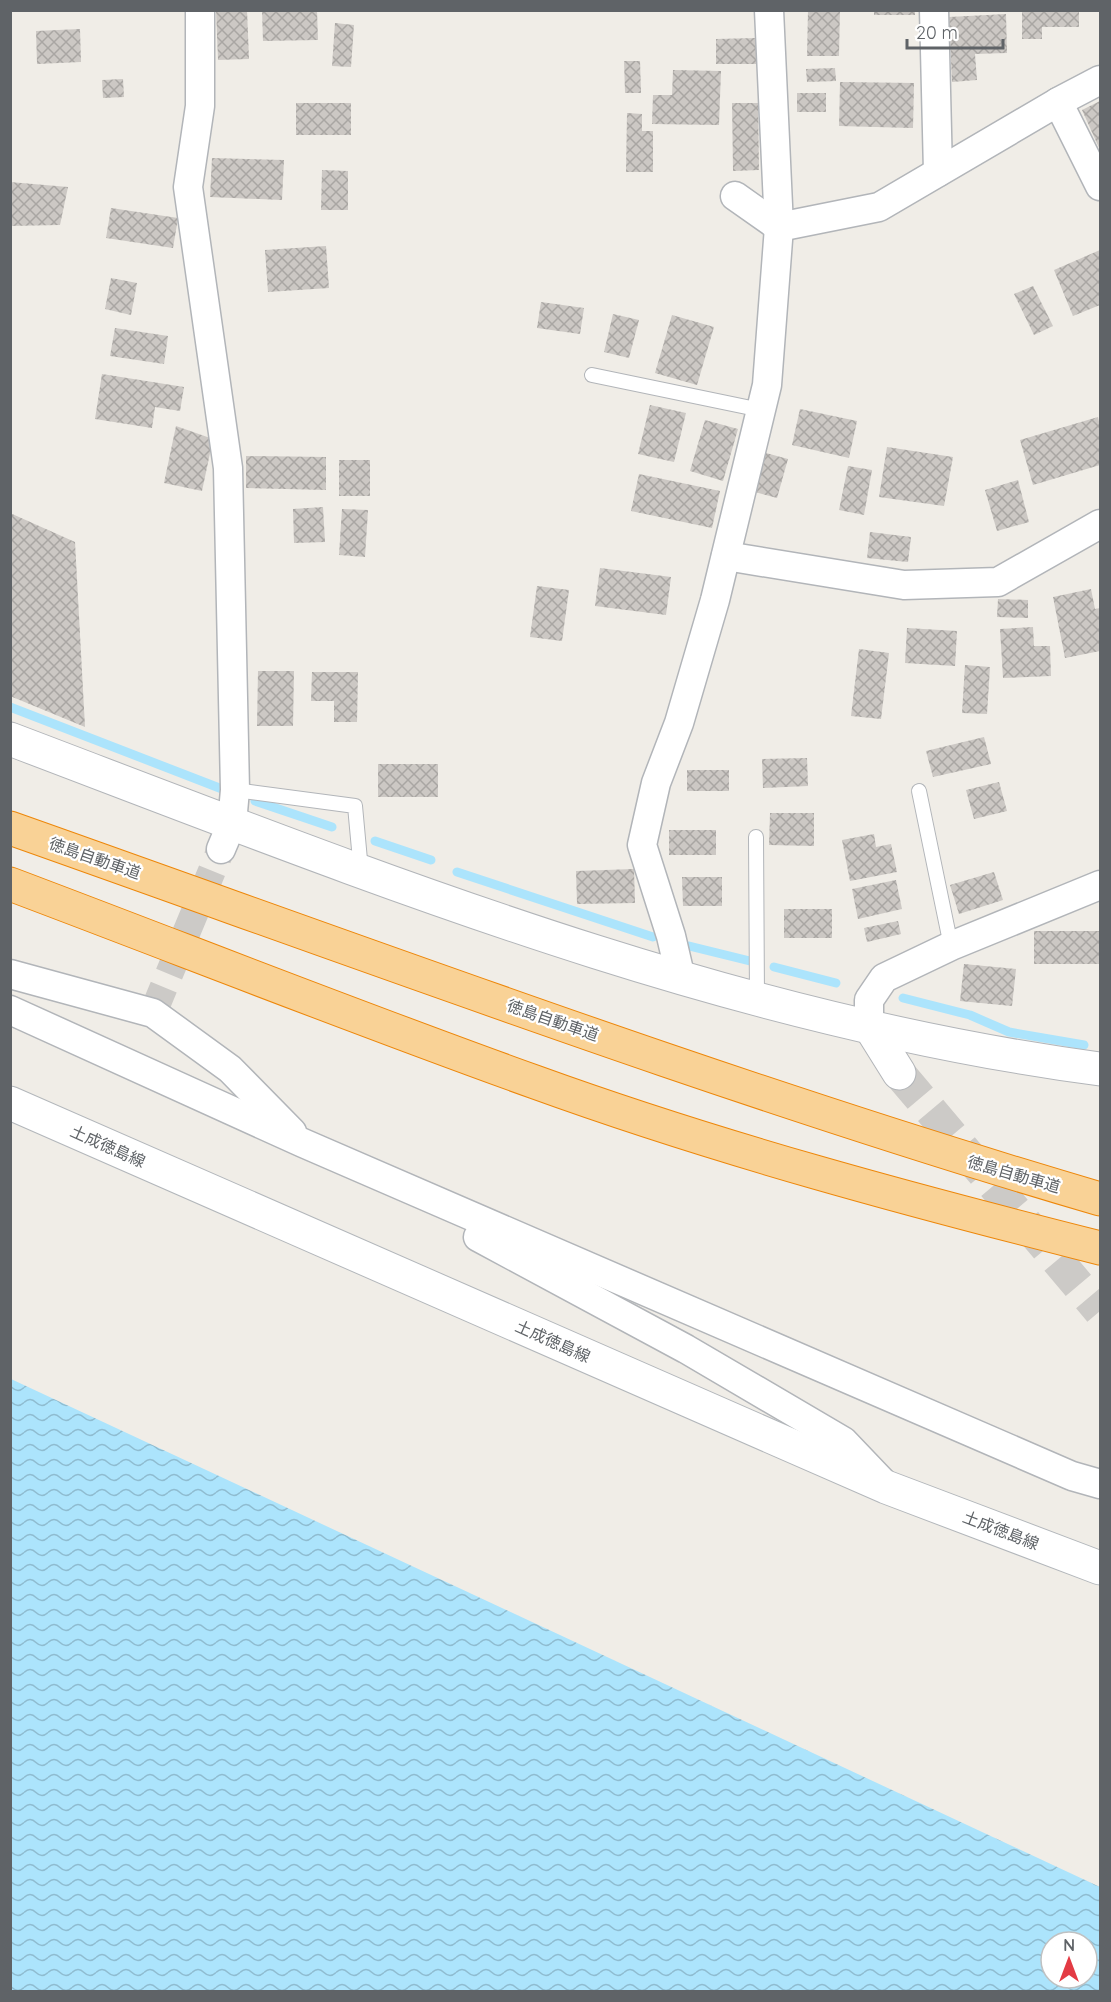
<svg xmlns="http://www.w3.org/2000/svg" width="1111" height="2002" font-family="Quicksand,'Noto Sans JP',sans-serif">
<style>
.water{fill:url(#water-waves);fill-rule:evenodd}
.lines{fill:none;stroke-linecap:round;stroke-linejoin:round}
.stream{stroke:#ace4fc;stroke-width:9}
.building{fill:url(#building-cross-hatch)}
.minor-tunnel{stroke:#cccac7;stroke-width:28;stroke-dasharray:28 14;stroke-linecap:butt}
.tertiary-tunnel{stroke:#cccac7;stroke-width:33;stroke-dasharray:33 16;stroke-linecap:butt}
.service-casing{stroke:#b2b5b9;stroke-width:16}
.minor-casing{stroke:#b2b5b9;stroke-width:31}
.tertiary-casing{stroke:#b2b5b9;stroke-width:35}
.secondary-casing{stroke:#b3b7bb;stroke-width:35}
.motorway-casing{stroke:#ed870a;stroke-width:35}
.service{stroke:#fff;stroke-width:14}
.minor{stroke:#fff;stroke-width:28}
.tertiary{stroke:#fff;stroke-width:33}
.secondary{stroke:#fff;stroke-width:33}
.motorway{stroke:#f9d296;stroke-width:33}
.labels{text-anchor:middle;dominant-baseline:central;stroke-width:4.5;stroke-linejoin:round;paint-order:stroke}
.street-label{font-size:16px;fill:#5f6367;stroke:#fff}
</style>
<defs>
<pattern id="water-waves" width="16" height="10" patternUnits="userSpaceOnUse" patternTransform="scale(1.5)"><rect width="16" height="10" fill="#ace4fc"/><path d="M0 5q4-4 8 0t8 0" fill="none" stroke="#8fbcd0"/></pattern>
<pattern id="building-cross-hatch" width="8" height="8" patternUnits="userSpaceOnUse" patternTransform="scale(1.5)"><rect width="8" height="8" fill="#ccc8c4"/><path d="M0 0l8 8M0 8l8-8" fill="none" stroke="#a9a6a3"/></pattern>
</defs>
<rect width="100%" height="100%" fill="#f0ede7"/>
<path class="water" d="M11,1379l1089,508v104h-1089zM1051,1942h36v36h-36z"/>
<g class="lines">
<g class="stream">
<polyline points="10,707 222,789"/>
<polyline points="255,801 332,827"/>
<polyline points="375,841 431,860"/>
<polyline points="457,872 653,937"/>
<polyline points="689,946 750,961"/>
<polyline points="774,967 836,983"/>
<polyline points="903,998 970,1015 1009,1032 1084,1045"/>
</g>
</g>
<g class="building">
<polygon points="216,10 247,10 249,59 218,60"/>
<polygon points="262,10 317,10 318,40 263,41"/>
<polygon points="808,10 840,10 839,56 807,56"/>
<rect x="874" y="10" width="41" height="5"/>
<polygon points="1022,10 1079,10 1079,27 1042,27 1042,39 1022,39"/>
<polygon points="1006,14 1007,53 975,54 977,80 952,82 949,17"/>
<polygon points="335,23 354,25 351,67 332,66"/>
<polygon points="80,29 81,62 37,64 36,31"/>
<polygon points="756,38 756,64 716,64 716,39"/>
<polygon points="624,61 640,61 641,93 625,93"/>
<polygon points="835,68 836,81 807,82 806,69"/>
<polygon points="673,70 721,71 719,125 652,124 653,95 672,95"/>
<polygon points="123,79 124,97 103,98 102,80"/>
<polygon points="840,82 914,83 913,128 839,126"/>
<rect x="797" y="93" width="29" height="19"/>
<polygon points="1100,101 1100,150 1082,110"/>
<rect x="296" y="103" width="55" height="32"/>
<polygon points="732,103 758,103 759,170 733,171"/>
<polygon points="627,113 642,114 642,131 653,131 653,172 626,172"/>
<polygon points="212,158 284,160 282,200 210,197"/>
<polygon points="322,170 348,171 348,210 321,210"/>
<polygon points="10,182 68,187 60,225 10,226"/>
<polygon points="111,208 178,218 173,248 106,238"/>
<polygon points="326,246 329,288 268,292 265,250"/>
<polygon points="1100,250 1100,305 1073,316 1054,270"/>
<polygon points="111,278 137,283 131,315 105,309"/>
<polygon points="1033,286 1053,326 1034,335 1014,294"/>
<polygon points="541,302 584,308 580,334 537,328"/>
<polygon points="613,314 639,320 629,358 604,352"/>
<polygon points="672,315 714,327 697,385 655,373"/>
<polygon points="115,328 168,336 164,364 110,356"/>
<polygon points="102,374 184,387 180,411 155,407 152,428 95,419"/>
<polygon points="650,405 686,413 674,462 638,454"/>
<polygon points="800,409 857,421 849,458 792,445"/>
<polygon points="1098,417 1100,426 1100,465 1033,485 1020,440"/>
<polygon points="705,420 738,429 723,481 690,471"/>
<polygon points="176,426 213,439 202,491 164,483"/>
<polygon points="887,447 953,457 944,506 879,497"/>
<polygon points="766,453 788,459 777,498 755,492"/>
<polygon points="246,456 326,457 326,490 246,488"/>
<rect x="339" y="460" width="31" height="36"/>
<polygon points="848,466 872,470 864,515 839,510"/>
<polygon points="639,474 720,491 712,528 631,511"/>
<polygon points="1018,480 1029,522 997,531 985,490"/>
<polygon points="323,507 325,542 294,543 293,509"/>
<polygon points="342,509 368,510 365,557 339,555"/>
<polygon points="10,513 75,542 85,727 10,696"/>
<polygon points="870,532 911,537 908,562 867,558"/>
<polygon points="600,568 671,577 666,615 595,606"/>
<polygon points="537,586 569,590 562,641 530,637"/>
<polygon points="1091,589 1095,609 1100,608 1100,651 1065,658 1053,597"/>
<polygon points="998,599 1028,600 1028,618 997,617"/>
<polygon points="1033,627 1034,646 1050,646 1051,676 1003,678 1000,629"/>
<polygon points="907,628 957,631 955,666 905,663"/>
<polygon points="859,649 889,653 881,719 851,716"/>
<polygon points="965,665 990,667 987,714 962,713"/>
<polygon points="258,671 294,671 293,726 257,726"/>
<polygon points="312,672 358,672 357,722 334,722 334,701 311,701"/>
<polygon points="984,737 991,764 933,777 926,751"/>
<polygon points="807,758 808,786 763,788 762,759"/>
<rect x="378" y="764" width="60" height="33"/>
<rect x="687" y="770" width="42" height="21"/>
<polygon points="999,782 1007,811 974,819 966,790"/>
<polygon points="770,813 814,813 814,846 769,845"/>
<rect x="669" y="830" width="47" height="25"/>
<polygon points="874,834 876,847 891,844 897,872 850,881 842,840"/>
<polygon points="634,869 635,903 577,904 576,871"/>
<polygon points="994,872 1003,900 959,914 950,885"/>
<polygon points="682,877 722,877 722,906 683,906"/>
<polygon points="896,880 902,909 858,919 852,889"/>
<rect x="784" y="909" width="48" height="29"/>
<polygon points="898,921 901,934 867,942 864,928"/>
<rect x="1034" y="931" width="66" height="33"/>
<polygon points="964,964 1016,969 1012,1006 960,1001"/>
</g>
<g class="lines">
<polyline class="minor-tunnel" points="153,1013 221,849"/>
<polyline class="tertiary-tunnel" points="899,1073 1100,1311"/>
<defs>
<g id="service">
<polyline points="592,375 761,410"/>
<polyline points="235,790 355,806 361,871"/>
<polyline points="919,791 951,946"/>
<polyline points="756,837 757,998"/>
</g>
<g id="minor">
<polyline points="200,10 200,106 188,187 228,468 235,790 232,823 221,849"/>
<polyline points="934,10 938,172"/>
<polyline points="1058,102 1100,80"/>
<polyline points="735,196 779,227 879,207 1058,102 1100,186"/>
<polyline points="726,556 904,585 998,582 1100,524"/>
<polyline points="10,974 153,1013 230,1069 292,1132"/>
<polyline points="681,979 671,936 642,845 656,783 679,723 715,600 767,385 779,227 769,10"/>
<polyline points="10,1010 303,1143 1072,1476 1100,1484"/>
<polyline points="869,1025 869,1000 884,978 951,946 1100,885"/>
<polyline points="478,1237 686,1349 843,1441 885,1485"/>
</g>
<g id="tertiary">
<path d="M10,739c356,135 711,280 1090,330"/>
<polyline points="869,1025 899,1073"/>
</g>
<polyline id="secondary" points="10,1103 886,1487 1100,1568"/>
<g id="motorway">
<path d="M10,828c362,128 722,263 1090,371"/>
<path d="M10,884c175,66 349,135 525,198 185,67 375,118 565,166"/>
</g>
</defs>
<use href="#service" class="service-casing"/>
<use href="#minor" class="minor-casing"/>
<use href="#tertiary" class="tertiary-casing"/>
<use href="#secondary" class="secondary-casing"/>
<use href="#motorway" class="motorway-casing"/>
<use href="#service" class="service"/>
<use href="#minor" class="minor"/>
<use href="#tertiary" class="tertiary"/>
<use href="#secondary" class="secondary"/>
<use href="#motorway" class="motorway"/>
</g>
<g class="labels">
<g class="street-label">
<text transform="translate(95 858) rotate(19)">徳島自動車道</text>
<text transform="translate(553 1020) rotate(19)">徳島自動車道</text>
<text transform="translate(108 1146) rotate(24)">土成徳島線</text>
<text transform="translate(1014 1174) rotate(16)">徳島自動車道</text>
<text transform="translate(553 1341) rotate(24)">土成徳島線</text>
<text transform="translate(1001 1530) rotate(21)">土成徳島線</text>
</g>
</g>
<rect width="1111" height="2002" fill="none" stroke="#5f6367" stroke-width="24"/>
<g transform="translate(1069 1960)"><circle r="28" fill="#ffffff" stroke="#bfc1c2" stroke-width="1.5"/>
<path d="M0-4.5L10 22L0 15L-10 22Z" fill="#e33b44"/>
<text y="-9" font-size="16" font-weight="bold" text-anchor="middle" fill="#5f6367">N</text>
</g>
<path d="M907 39v9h96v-9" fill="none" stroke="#5f6367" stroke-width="3"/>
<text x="916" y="39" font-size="18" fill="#5f6367" stroke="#ffffff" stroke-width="4.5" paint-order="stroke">20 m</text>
</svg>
